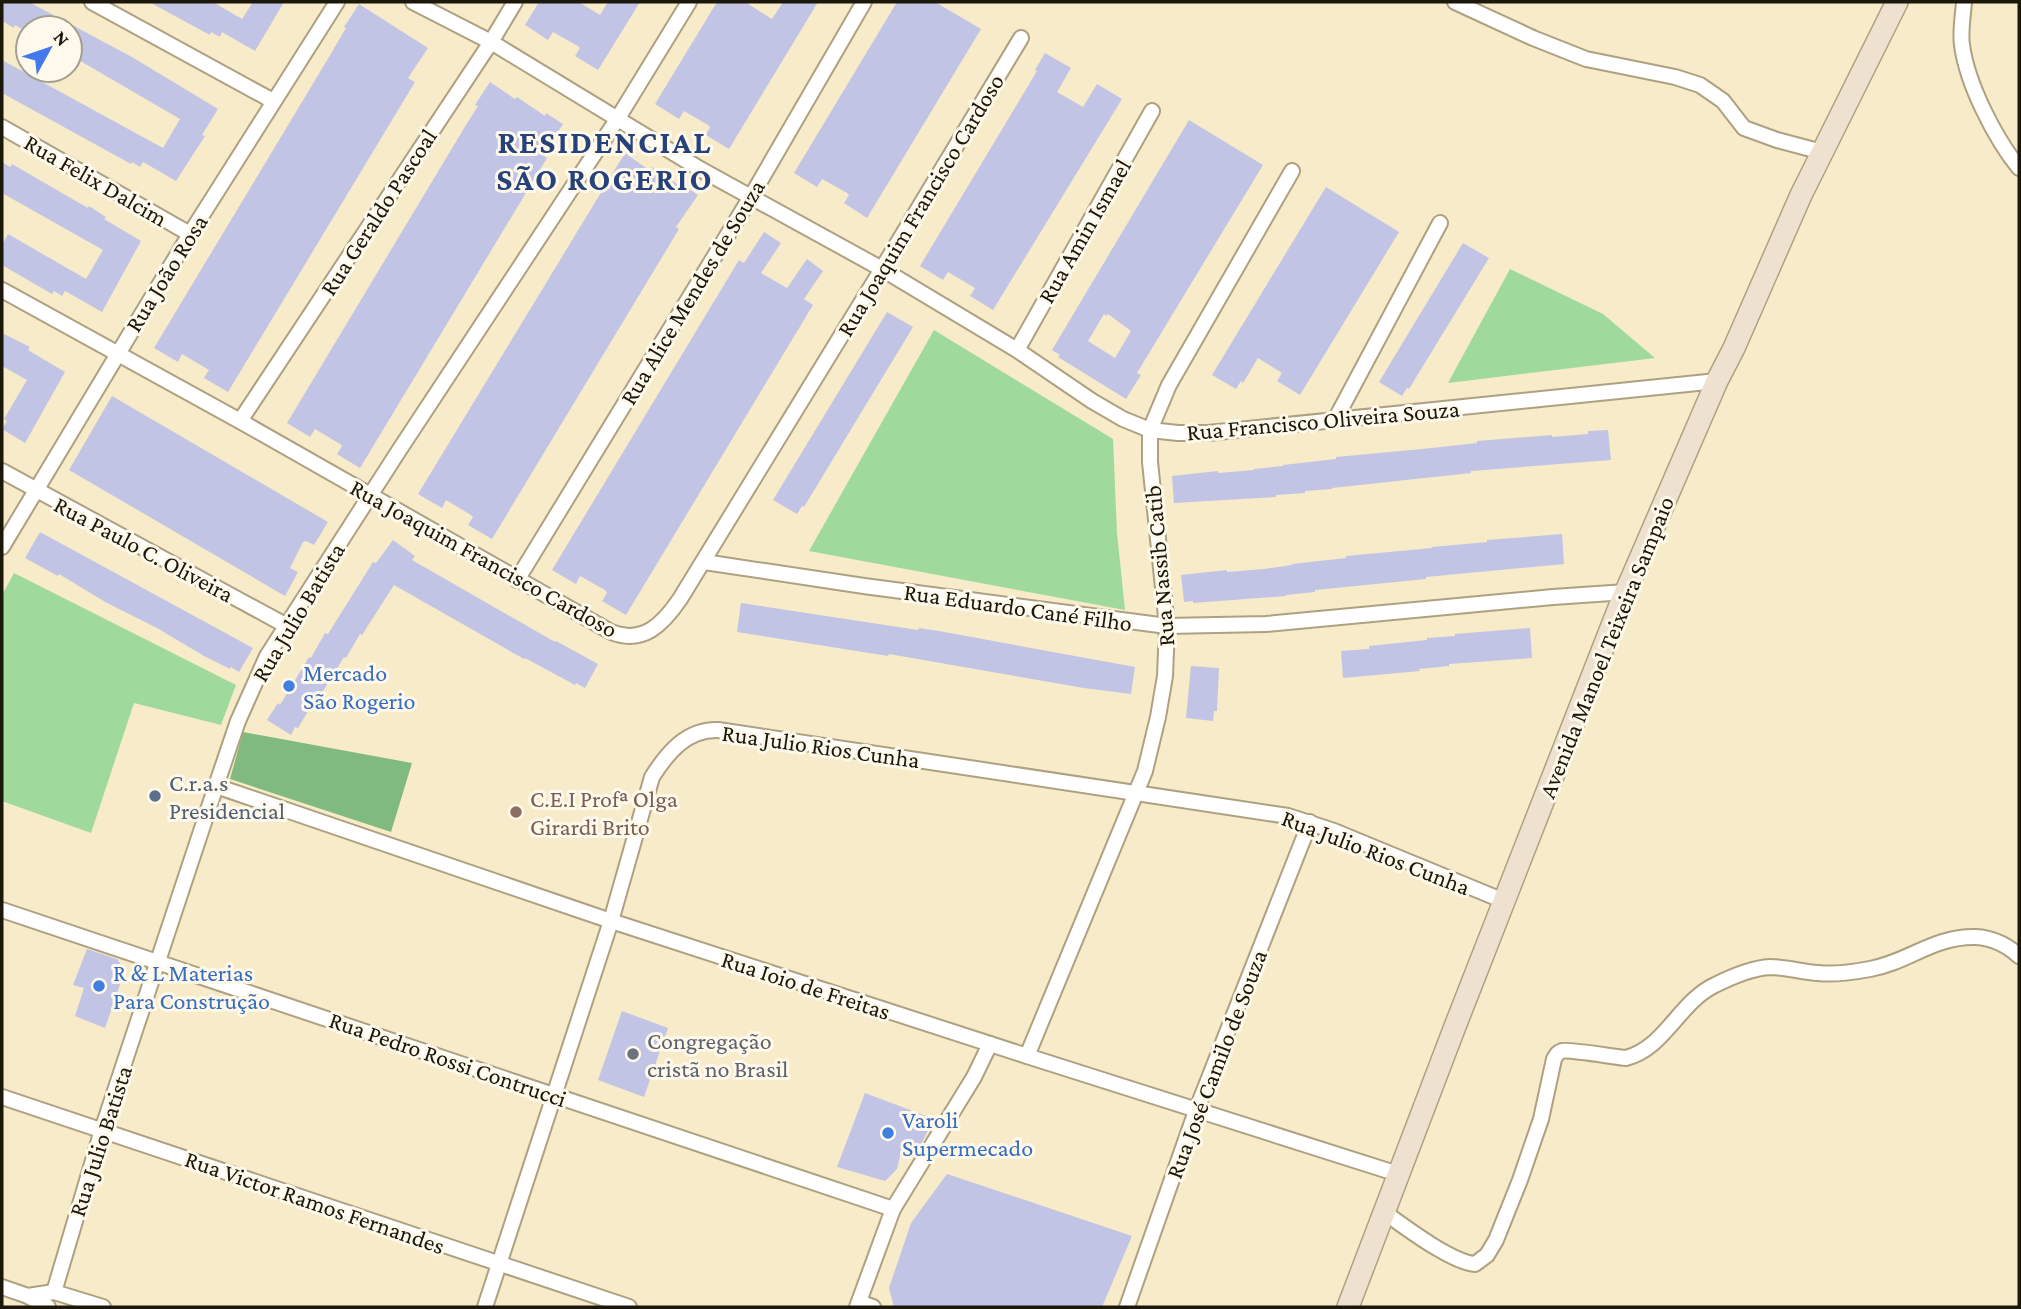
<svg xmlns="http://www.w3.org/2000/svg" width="2021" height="1309" font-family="'Crimson Pro',serif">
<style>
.green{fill:#9fda9c}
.forest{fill:#81ba7e}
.building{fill:#c2c4e5;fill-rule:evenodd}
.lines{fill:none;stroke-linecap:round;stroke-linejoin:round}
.street-casing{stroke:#ada181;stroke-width:18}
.secondary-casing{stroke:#ada181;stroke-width:24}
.street{stroke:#fff;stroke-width:14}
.secondary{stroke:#efe1cf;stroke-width:21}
.shop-dot{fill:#3f7fe0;stroke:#fef9eb;stroke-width:2.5}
.service-dot{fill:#5c6f8a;stroke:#fef9eb;stroke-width:2.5}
.education-dot{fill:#8d6e63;stroke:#fef9eb;stroke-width:2.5}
.worship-dot{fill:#6b7280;stroke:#fef9eb;stroke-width:2.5}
.labels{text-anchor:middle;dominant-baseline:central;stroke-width:6;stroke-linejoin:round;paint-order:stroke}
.street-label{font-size:24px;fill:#1b170a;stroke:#fef9eb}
.shop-label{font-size:24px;fill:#366cbe;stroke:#fef9eb;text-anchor:start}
.service-label{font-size:24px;fill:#4e5e75;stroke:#fef9eb;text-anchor:start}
.education-label{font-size:24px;fill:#785e54;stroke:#fef9eb;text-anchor:start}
.worship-label{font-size:24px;fill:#5b616d;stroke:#fef9eb;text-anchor:start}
.district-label{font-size:32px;font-weight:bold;letter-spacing:2px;fill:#27427a;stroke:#fef9eb}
</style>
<rect width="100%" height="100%" fill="#f8ebc9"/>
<g class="green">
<polygon points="1510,269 1603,314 1655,358 1448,383"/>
<polygon points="934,330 1113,439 1117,533 1125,610 809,551"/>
<polygon points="14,573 236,685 221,725 134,703 91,833 2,801 2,595"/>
</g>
<polygon class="forest" points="243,732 412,763 391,832 230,779"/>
<g class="building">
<polygon points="2,2 29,2 132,57 218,109 202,135 205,136 176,181 143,162 140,167 132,162 131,164 2,93 2,60 163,148 180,119 70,55 70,28 20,28 15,25 14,28 2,21"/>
<polygon points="149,2 213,2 242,19 253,2 284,2 255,51 222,32 220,37 211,32 210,35"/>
<polygon points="539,2 579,2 600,15 608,2 640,2 598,70 575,56 580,48 578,46 553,32 548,40 525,25"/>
<polygon points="717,2 745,2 772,19 783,2 818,2 729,149 706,135 710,127 708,125 684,111 679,119 655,104"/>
<polygon points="897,2 935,2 981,29 867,218 844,203 849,195 847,193 822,179 817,187 794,173"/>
<polygon points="359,4 428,48 408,78 415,82 228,392 204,378 209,370 182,354 178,362 154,348 326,62 346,28 344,27"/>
<polygon points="1045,53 1071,68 1057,92 1083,107 1097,84 1122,99 993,310 970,296 975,288 948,272 943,280 920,266 1037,71 1035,70"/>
<polygon points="490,82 515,99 517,97 545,116 546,113 563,124 543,155 547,158 360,468 337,454 342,446 340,444 315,429 310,437 287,423 466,125 478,106 475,105"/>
<path d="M1189,120l74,45 -126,208 4,2 -15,24 -68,-42 2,-2 -8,-5zM1104,314l2,2 2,-2 23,17 -16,27 -27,-17z"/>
<polygon points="625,153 649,170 651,167 680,186 681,184 698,195 676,227 679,229 492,539 468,525 473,517 471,515 446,500 442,508 418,494"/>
<polygon points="2,162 10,167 12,164 88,208 89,206 106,217 104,219 141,241 102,312 65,291 62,296 54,291 52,294 2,265 2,245 8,234 86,279 103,250 2,193"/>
<polygon points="1326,187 1399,232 1300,395 1277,381 1282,373 1258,358 1243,383 1241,381 1236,389 1212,375"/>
<polygon points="764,232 781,243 761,273 787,288 807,259 823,271 804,299 813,305 626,615 602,601 607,593 605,590 580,576 576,584 552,570 739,260 744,263"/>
<polygon points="1463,243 1489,258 1409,389 1407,388 1402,396 1379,382"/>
<polygon points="887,312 913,327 804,507 802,506 797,514 773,500"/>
<polygon points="2,333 30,347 28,350 65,372 25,443 2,429 7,421 4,419 27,380 2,366"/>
<polygon points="112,396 328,522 314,545 306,541 303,542 290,568 298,572 285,596 69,470"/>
<polygon points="1608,430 1611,460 1471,471 1471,473 1332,488 1332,489 1305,491 1305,493 1276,495 1276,497 1174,503 1172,476 1218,471 1218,473 1254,470 1254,469 1283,466 1283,465 1336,459 1336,457 1422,449 1477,443 1477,441 1552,435 1552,437 1588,434 1588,431"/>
<polygon points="40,532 253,648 239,672 231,667 230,669 204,656 157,628 107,603 59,574 58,576 25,558"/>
<polygon points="1562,534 1564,564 1426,577 1426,579 1315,590 1315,592 1286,595 1286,596 1193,603 1193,601 1184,602 1181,575 1227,570 1227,572 1264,569 1292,565 1292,564 1346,558 1346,556 1432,548 1432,547 1487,542 1487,540"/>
<polygon points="393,540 415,556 412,560 555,642 556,641 598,664 585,688 576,683 575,685 525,658 524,659 394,585 362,635 360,634 346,658 344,657 315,704 313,703 298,728 295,727 291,735 267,720 278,703 280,705 309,657 311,658 325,633 328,634 373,562 376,563"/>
<polygon points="741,603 918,630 919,628 939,631 1135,667 1131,694 1084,688 889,654 888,656 737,632"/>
<polygon points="1530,628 1532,658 1449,664 1449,666 1419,669 1420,671 1343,678 1341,651 1369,649 1369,646 1427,640 1427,638 1455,636 1455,634"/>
<polygon points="1191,666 1219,668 1217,711 1214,711 1213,721 1186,718"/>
<polygon points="87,949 117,959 125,970 105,1028 75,1016 84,988 73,985"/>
<polygon points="622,1011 668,1028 644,1097 598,1080"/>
<polygon points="865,1093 934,1119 917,1152 902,1148 897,1169 885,1181 837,1167"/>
<polygon points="947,1174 1132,1236 1102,1307 894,1307 889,1288 911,1223"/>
</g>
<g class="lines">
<defs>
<g id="street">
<polyline points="92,2 273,101"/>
<polyline points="413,2 491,42 700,169 882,269 1017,350 1092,401 1123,419 1150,430 1178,433 1208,433 1717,381"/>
<polyline points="1455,2 1533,38 1586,59 1675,77 1700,85 1723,101 1744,128 1777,140 1822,152"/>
<path d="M1964,2c-1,14 -4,30 -2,43 5,39 33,93 57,123"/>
<polyline points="2,127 190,234"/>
<path d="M2,290l238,131 371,211c32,13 52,-8 69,-33l202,-330 139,-231"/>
<polyline points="1017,350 1152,111"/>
<polyline points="1335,420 1440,223"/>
<polyline points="240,421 491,42 515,2"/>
<polyline points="2,471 287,626"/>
<polyline points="2,547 190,234 337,2"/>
<polyline points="704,562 864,586 1167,626 1266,624 1553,597 1626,592"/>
<polyline points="517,580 752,195 864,2"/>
<polyline points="216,786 611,921 1027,1056 1398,1174"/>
<polyline points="2,910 893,1209"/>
<polyline points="1027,1056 1145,771 1158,717 1165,676 1167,626 1150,462 1150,430 1169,385 1292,171"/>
<polyline points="2,1097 629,1307"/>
<path d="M1384,1212c21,15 67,50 91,52l12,-9 9,-15 24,-60 21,-61 13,-60c3,-5 3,-6 8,-8 7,-2 52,6 64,7 39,-10 53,-56 89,-73 16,-8 36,-17 55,-18 16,0 32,5 48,6 16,2 36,-1 52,-4 39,-7 63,-33 106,-32 17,1 31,8 43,19"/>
<polyline points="2,1287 28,1296 54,1292 103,1307"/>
<polyline points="54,1292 102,1130 216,786 238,721 267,656 398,452 618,118 689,2"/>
<polyline points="28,1296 48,1307"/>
<polyline points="859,1302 873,1307"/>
<path d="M485,1307l126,-386 41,-144c16,-25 35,-48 66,-47l570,86 46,15 170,70"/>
<polyline points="857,1307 893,1209 974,1077 990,1044"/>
<polyline points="1127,1307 1196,1111 1310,822"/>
</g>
<polyline id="secondary" points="1348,1307 1454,1029 1620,605 1717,381 1734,348 1801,195 1897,2"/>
</defs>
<use href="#street" class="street-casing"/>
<use href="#secondary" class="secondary-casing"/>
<use href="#street" class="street"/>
<use href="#secondary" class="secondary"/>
</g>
<g class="shop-dot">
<circle cx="289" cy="686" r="7"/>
<circle cx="99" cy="986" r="7"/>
<circle cx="888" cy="1133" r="7"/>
</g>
<circle class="service-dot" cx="155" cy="796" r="7"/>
<circle class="education-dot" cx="516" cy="812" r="7"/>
<circle class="worship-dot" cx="633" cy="1054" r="7"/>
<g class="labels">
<g class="street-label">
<text transform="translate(96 180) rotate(30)">Rua Felix Dalcim</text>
<text transform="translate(920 205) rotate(-59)">Rua Joaquim Francisco Cardoso</text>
<text transform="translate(378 212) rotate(-57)">Rua Geraldo Pascoal</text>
<text transform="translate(1084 231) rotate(-60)">Rua Amin Ismael</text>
<text transform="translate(166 273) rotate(-58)">Rua João Rosa</text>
<text transform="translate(692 292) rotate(-59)">Rua Alice Mendes de Souza</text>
<text transform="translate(1323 420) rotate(-5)">Rua Francisco Oliveira Souza</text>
<text transform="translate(144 549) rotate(28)">Rua Paulo C. Oliveira</text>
<text transform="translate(484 558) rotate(29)">Rua Joaquim Francisco Cardoso</text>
<text transform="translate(1159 566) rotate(-95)">Rua Nassib Catib</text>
<text transform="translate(1018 607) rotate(8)">Rua Eduardo Cané Filho</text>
<text transform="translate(298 612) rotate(-59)">Rua Julio Batista</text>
<text transform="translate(1606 647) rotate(-68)">Avenida Manoel Teixeira Sampaio</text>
<text transform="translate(821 746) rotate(8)">Rua Julio Rios Cunha</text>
<text transform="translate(1376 852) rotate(21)">Rua Julio Rios Cunha</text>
<text transform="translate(806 985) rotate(18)">Rua Ioio de Freitas</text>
<text transform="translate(448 1059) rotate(19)">Rua Pedro Rossi Contrucci</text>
<text transform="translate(1216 1064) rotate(-69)">Rua José Camilo de Souza</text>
<text transform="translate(100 1141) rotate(-72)">Rua Julio Batista</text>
<text transform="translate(315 1202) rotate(19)">Rua Victor Ramos Fernandes</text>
</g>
<g class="shop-label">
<text x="303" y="672">Mercado<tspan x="303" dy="28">São Rogerio</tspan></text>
<text x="113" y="972">R &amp; L Materias<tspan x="113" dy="28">Para Construção</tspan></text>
<text x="902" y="1119">Varoli<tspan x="902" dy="28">Supermecado</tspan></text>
</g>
<g class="service-label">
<text x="169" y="782">C.r.a.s<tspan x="169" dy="28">Presidencial</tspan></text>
</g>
<g class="education-label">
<text x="530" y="798">C.E.I Profª Olga<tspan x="530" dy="28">Girardi Brito</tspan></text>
</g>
<g class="worship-label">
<text x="647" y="1040">Congregação<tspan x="647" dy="28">cristã no Brasil</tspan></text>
</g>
<g class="district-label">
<text x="605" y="142">RESIDENCIAL<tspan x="605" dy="37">SÃO ROGERIO</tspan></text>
</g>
</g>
<rect width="2021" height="1309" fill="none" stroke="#1b170a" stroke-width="7"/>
<g transform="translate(49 49) rotate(50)"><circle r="33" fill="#fef9eb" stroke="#a39f91" stroke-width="2"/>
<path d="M0-5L12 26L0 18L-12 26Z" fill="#4379ea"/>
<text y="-10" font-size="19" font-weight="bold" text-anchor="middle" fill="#1b170a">N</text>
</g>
</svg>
